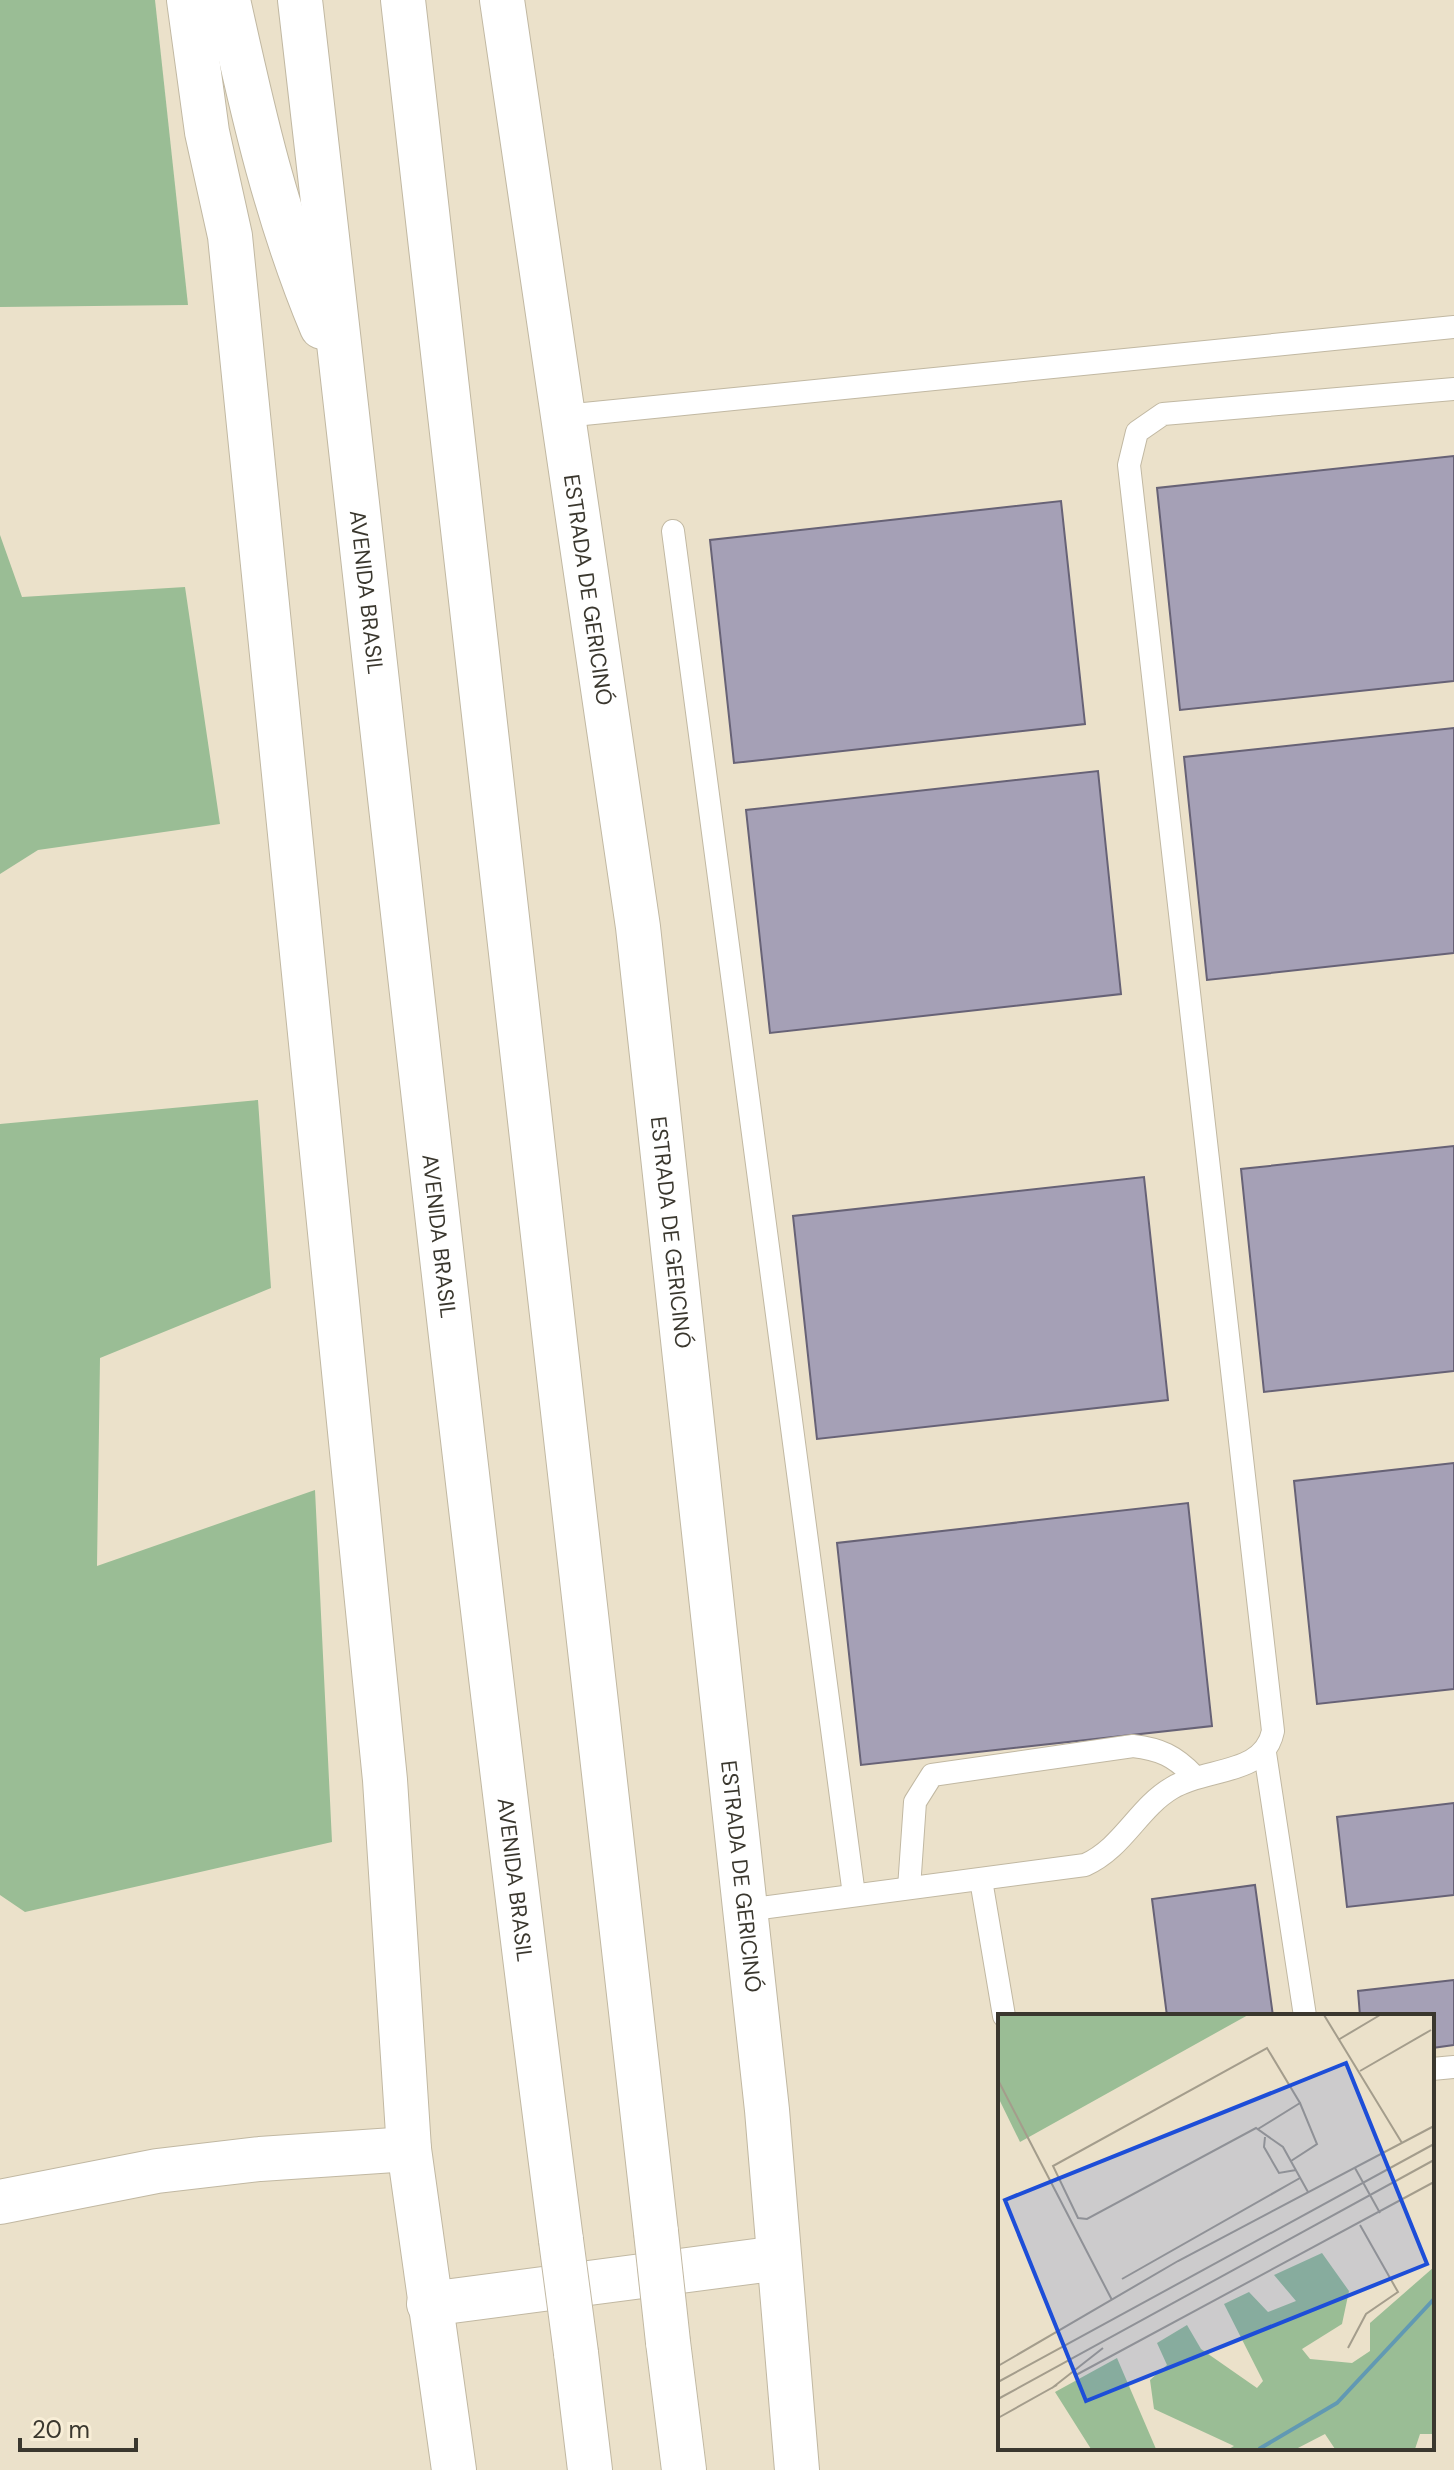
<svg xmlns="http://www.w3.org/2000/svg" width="1454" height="2470" font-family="'DM Sans',sans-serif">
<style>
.green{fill:#9abd95}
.building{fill:#a5a0b6;stroke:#676276;stroke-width:2}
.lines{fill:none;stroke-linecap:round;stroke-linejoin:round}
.service-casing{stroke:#c1b8a2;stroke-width:24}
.minor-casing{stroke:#c1b8a2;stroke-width:46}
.motorway-casing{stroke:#c1b8a2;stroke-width:46}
.service{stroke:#fff;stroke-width:22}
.minor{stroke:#fff;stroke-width:44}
.motorway{stroke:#fff;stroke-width:44}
.motorway-bridge-casing{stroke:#c1b8a2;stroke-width:46;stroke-linecap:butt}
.motorway-bridge{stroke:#fff;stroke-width:44}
.labels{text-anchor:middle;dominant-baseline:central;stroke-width:6;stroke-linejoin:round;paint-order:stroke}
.street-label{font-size:22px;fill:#3a372e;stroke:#f8eed7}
.inset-river{fill:none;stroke:#6199b3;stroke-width:4}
.inset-road{fill:none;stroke:#a49d8c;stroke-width:2}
.view{fill:#1d4ed8;fill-opacity:0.15;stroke:#1d4ed8;stroke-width:4}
.inset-edge{fill:none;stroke:#3a372e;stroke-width:4}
</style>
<rect width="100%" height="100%" fill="#ebe1ca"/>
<g class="green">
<polygon points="0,0 155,0 188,305 0,307"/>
<polygon points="0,535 22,597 185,587 220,824 38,850 0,874"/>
<polygon points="258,1100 271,1288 100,1358 97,1566 315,1490 332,1842 25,1912 0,1895 0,1124"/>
</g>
<g class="building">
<polygon points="1454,456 1454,681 1180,710 1157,488"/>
<polygon points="1061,501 1085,724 734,763 710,540"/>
<polygon points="1454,728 1454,953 1207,980 1184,757"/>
<polygon points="1098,771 1121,994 770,1033 746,810"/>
<polygon points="1454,1146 1454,1371 1264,1392 1241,1169"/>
<polygon points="1144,1177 1168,1400 817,1439 793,1216"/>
<polygon points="1454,1463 1454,1689 1317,1704 1294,1481"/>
<polygon points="1188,1503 1212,1726 861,1765 837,1543"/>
<polygon points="1454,1803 1454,1895 1347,1907 1337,1817"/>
<polygon points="1255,1885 1273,2016 1167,2016 1152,1899"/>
<polygon points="1454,1980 1454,2045 1432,2048 1432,2016 1360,2016 1358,1991"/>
</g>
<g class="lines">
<defs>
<g id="service">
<polyline points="564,416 1454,327"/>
<polyline points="673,531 854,1895"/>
<polyline points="1265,1753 1305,2016"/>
<polyline points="981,1880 1004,2016"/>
<path d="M909,1888l6,-86 17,-27 201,-29c27,3 42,10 61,30"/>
<path d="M746,1910l339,-45c38,-17 53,-57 87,-77 34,-21 92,-12 101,-57l-144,-1266 8,-33 26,-18 291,-25"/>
<polyline points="1432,2069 1454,2067"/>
</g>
<g id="minor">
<polyline points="189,0 207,132 230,236 385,1780 409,2149 454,2470"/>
<path id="s1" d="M502,0l136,927 129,1183 30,360"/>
<polyline points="0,2202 157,2171 260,2159 409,2149"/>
<polyline points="429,2304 779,2258"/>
</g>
<g id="motorway">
<path d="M228,0c25,114 49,220 94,327"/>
<path id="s2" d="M300,0c86,747 164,1495 261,2240"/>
<polyline points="403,0 656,2232"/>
<polyline points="668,2342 684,2470"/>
<polyline points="576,2353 590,2470"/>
</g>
</defs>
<use href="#service" class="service-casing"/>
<use href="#minor" class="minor-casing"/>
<use href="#motorway" class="motorway-casing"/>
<use href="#service" class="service"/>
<use href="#minor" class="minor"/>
<use href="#motorway" class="motorway"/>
<defs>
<g id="motorway-bridge">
<polyline points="656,2232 668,2342"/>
<polyline points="561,2240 576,2353"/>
</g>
</defs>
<use href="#motorway-bridge" class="motorway-bridge-casing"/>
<use href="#motorway-bridge" class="motorway-bridge"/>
</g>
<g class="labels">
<g class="street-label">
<text stroke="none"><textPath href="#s1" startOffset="596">ESTRADA DE GERICINÓ</textPath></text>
<text stroke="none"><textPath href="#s2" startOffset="596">AVENIDA BRASIL</textPath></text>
<text stroke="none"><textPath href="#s1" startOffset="1244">ESTRADA DE GERICINÓ</textPath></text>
<text stroke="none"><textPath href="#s2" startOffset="1244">AVENIDA BRASIL</textPath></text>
<text stroke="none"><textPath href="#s1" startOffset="1892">ESTRADA DE GERICINÓ</textPath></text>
<text stroke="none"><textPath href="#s2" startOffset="1892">AVENIDA BRASIL</textPath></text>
</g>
</g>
<g transform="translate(998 2014)">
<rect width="436" height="436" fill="#ebe1ca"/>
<path d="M0,1h250l-228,127 -22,-45zM324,239l27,38 -7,33 -40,25 8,10 42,4 18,-12v-28l64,-56v167h-14l-5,15h-80l-10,-15 -29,15h-67l5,-3 -80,-37 -4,-29 17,-15 -10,-22 30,-18 14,24 56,39 6,-7 -39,-77 25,-12 19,20 28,-11 -22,-26zM119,344l39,91h-65l-36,-57z" fill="#9abd95"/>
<path class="inset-river" d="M261,435l78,-46 97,-104"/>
<path class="inset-road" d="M326,1l78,128M340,26l42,-25M362,57l71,-41M0,66l114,220M260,115l42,-26 -33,-55 -214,118 25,52 9,1 169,-91 27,19 25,45M267,123l-1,10 15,26 17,-3M293,147l26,-17 -17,-41M357,154l25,45M124,265l178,-101M350,334l18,-34 32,-22 -38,-67M0,352l180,-105 256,-135M78,361l358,-193M0,368l436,-238M54,374l51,-40M0,385l436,-239M0,404l59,-33"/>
<path class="view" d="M348,49l81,201 -341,137 -81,-201z"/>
<rect width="436" height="436" class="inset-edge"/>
</g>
<path d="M20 2438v12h116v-12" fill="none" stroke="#3a372e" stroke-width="4"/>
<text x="32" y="2438" font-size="24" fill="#3a372e" stroke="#f8eed7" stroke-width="6" paint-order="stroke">20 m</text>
</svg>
